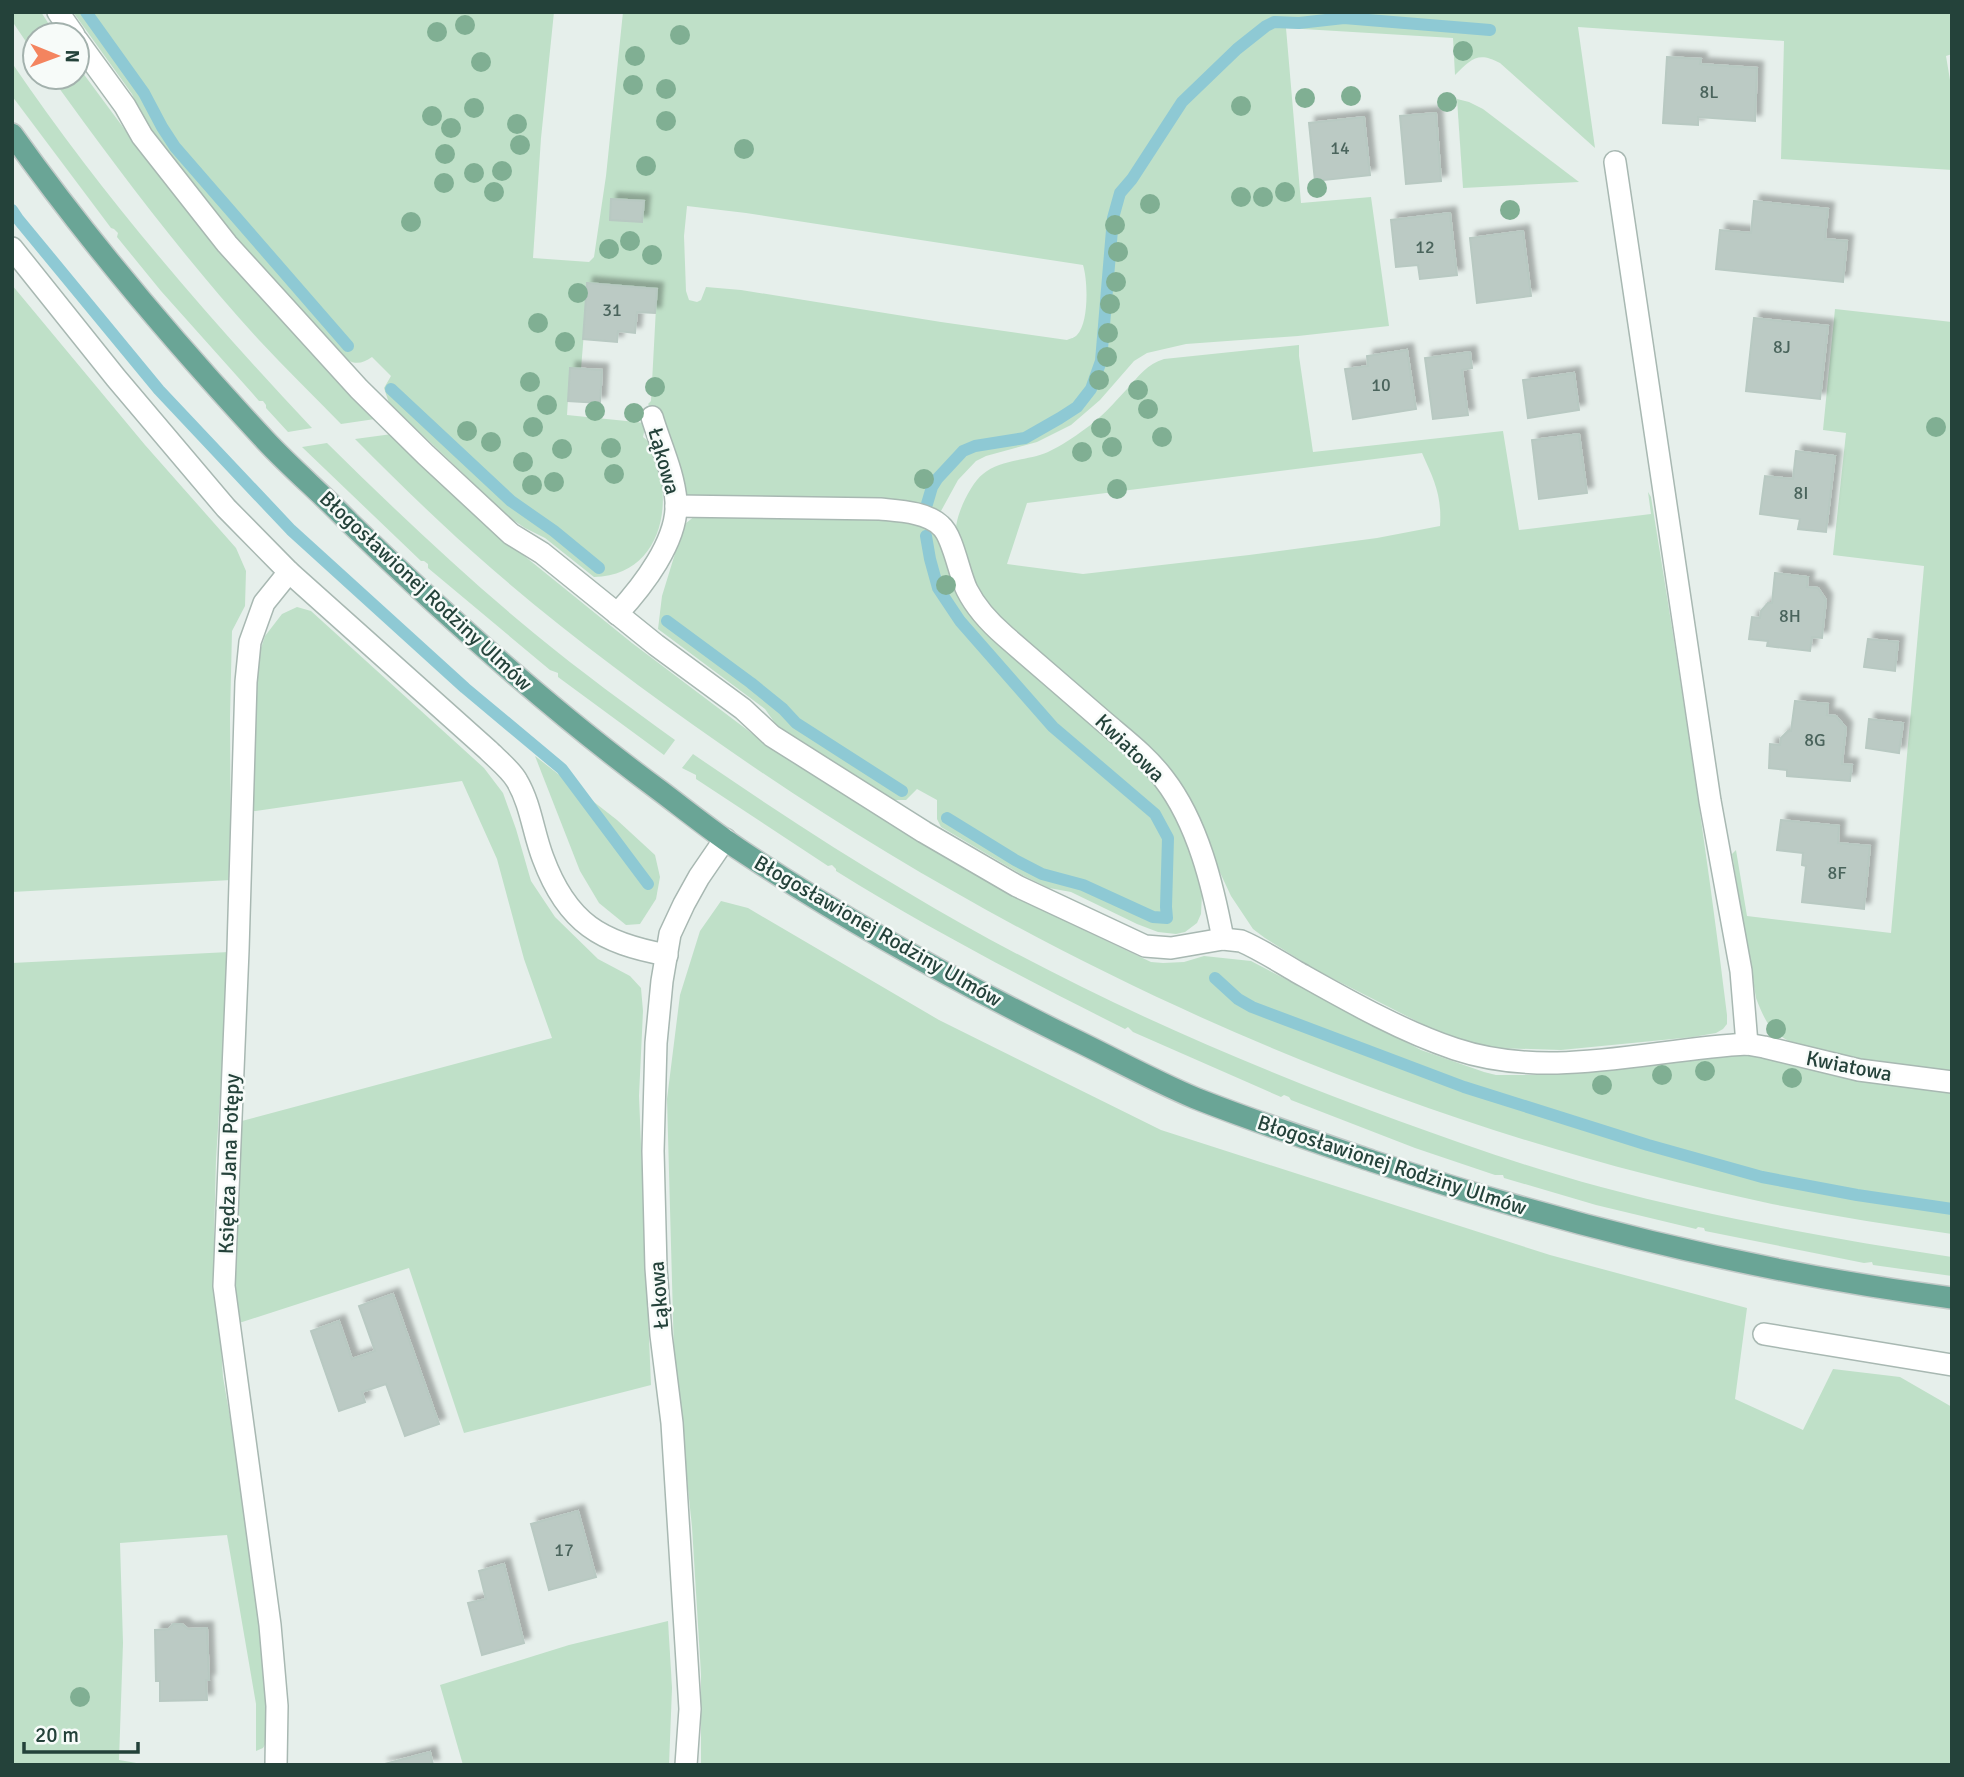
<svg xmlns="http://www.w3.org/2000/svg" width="1964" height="1777" font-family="Signika,sans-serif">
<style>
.green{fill:#bfe0c8;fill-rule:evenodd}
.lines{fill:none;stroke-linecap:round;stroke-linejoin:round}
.stream{stroke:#8ec9d4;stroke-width:12}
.building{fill:#bbcac4;stroke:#b8c9c2;stroke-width:2;filter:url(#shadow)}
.minor-casing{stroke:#a8b8b2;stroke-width:24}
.major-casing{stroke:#c2cac8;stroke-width:24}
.minor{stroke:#fff;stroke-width:21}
.major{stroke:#6aa596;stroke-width:21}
.tree{fill:#80af93}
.labels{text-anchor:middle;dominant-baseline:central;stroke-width:5;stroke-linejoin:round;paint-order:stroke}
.number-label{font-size:18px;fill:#4a645c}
.street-label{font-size:21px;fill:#24423a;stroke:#f7fbf9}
</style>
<defs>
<filter id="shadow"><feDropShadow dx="6" dy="-6" stdDeviation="2" flood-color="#0004"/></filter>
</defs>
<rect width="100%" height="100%" fill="#e6efeb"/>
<g class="green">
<polygon points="12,12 41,12 56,35 35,35 35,55 12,21"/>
<path d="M73,12h481l-13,126 -8,120 56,4 5,-5 12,-81 17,-164h1329v42l-6,2 6,36v78l-171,-11 3,-118 -206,-14 17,121 -95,-85c-22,-12 -29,-4 -45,12l-2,-37 -167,-10 15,175 70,-6 18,129 -91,10 -112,8 -39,9 -13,8 -34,39 -29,25 -34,17 -51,14 -10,5 -18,19 -17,31 -5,2 -249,-16 -2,-2 -28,-80 -9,-11 3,-3 6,-112 -69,-6 -7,86 -11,-1 -3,47 79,8 -3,14 6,5 8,27h2c13,50 -6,107 -65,108l-49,-39 -20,-10 -15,-10 -121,-115 -5,-15 7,-12 -19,-19c-9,6 -15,8 -25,3l-83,-89 -59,-70 -59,-76 -14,-31zM687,206l59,7 337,52c5,16 6,58 -6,70 -3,3 -5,3 -10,5l-126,-18 -200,-32 -35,-3 -5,13 -4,2 -8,-2 -3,-9 -2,-55z"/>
<path d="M12,63c89,131 192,250 300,365l-24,4 -22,-24v-3l-3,-4h-4l-6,-7 -92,-103 -44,-54 1,-4 -4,-4 -3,-1 -99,-132z"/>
<path d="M77,65c59,80 118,160 185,234 37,41 76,80 113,120l-34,5c-27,-28 -55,-55 -82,-84 -75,-82 -143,-173 -208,-263h26z"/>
<polygon points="1457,99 1469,102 1483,109 1579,182 1463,188"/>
<polygon points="12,285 145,445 236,548 246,571 245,606 232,631 230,717 231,880 12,892"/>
<path d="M1835,309l117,13v751c-36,-5 -72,-9 -107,-16 -23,-5 -47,-8 -66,-22 -13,-10 -17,-22 -23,-37l-24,-144 4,-4 11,66 144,17 33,-367 -91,-11 13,-122 -23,-3z"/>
<path d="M1299,345v11l14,96 190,-21 16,99 132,-16 -3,-22 3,5c28,172 55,345 76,518v9l-4,5 -7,4 -23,4 -132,13 -65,-2 -30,-6 -28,-10 -122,-62 -51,-32 -12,-9 -22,-33 -30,-64 -22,-41 -171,-163 -29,-31 -23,-66c-1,-15 15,-48 27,-57 17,-15 45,-13 65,-22 13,-6 26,-15 37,-23 16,-11 29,-26 42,-40 12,-13 20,-25 37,-30zM1422,453c12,27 20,42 18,73l-63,12 -128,17 -166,19 -76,-10 20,-61z"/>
<path d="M392,434l109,103 131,106 130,98 87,57 115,68 109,59 78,37 12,1 21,-1 20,-6 47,5 170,89 63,22 12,3h44l43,-2 167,-19 202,38v142c-60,-9 -120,-18 -180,-30 -377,-79 -738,-240 -1053,-461 -97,-68 -193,-140 -279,-221 -29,-27 -57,-55 -85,-83z"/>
<path d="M327,443c67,66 135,131 208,191 45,37 93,72 140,106l-11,15 -106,-78v-4l-8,-3 -122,-102v-4l-4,-3h-3l-119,-114z"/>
<path d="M696,515l205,4c38,13 36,13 50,50l202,208 35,61 14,56 -1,20 -4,9 -12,9 -9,2 -18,-2 -21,-8 -66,-32 -22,-4 -25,-12 -83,-49 -4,-8v-19l-20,-11 -11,11h-13l-6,-3 -110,-71 -12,-17 -107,-80 4,-33 19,-62 4,-10z"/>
<polygon points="297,607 311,611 484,768 503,793 516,829 531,881 555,917 598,959 630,976 641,988 643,1011 639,1096 651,1385 464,1433 409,1268 236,1324 233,1276 238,1122 552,1038 524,959 497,859 462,781 248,812 255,666 265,636 282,614"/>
<path d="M693,754c70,48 141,95 214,138 155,93 322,167 492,229 66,24 134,48 202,66 115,31 233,52 351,70v19l-79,-11 -1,-3 -8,1 -159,-32 -1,-3 -6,-1 -2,2 -100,-24 -92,-27 -1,-3h-8l-80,-27 -124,-48 -2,-3 -5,-2 -3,2 -148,-65 -5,-5 -3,2c-100,-50 -194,-99 -289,-158v-2l-4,-4 -4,1 -132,-87v-4l-14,-7z"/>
<polygon points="535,756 617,820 655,855 660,877 656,899 640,924 626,925 599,903 580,871"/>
<polygon points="721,901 748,908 939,1020 1161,1130 1550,1255 1747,1308 1735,1399 1803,1430 1833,1369 1900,1377 1952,1407 1952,1765 701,1765 701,1674 692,1527 674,1354 667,1099 680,995 700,931"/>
<polygon points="229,952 216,1160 214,1236 223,1377 250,1533 269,1703 266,1743 263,1748 256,1751 256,1704 227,1535 120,1543 123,1643 119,1760 148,1765 12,1765 12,963"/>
<polygon points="668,1621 672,1688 669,1765 463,1765 440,1685 569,1645"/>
</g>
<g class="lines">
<g class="stream">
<polyline points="86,12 144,93 162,127 175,147 348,346"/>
<polyline points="12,210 18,219 159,390 291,530 465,688 562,769 648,884"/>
<polyline points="391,389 511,501 554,531 599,568"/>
<polyline points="927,504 932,487 937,479 963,451 975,446 1025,438 1060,418 1077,407 1091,389 1101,361 1113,218 1120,193 1132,179 1182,102 1237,49 1266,26 1274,22 1299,23 1344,18 1490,30"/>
<polyline points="926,536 930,559 938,588 960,621 1053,727 1155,814 1168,838 1166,907 1167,918 1153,917 1083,885 1042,874 1015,860 947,818"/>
<polyline points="667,621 751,683 783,709 796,723 902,791"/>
<polyline points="1215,978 1238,999 1252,1007 1464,1087 1648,1145 1762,1177 1857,1195 1952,1209"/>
</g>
</g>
<g class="building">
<polygon points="1667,57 1701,59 1700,64 1757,68 1755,121 1698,117 1698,125 1663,123"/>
<polygon points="1436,113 1441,181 1406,184 1400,116"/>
<polygon points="1364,117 1370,175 1315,181 1309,123"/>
<polygon points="611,199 644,201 642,222 610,220"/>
<polygon points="1754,201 1828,209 1825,239 1847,241 1843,282 1716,269 1720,230 1751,233"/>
<polygon points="1450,213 1457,275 1420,279 1418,265 1396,267 1391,220"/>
<polygon points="1523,231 1531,296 1477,303 1470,238"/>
<polygon points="587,283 657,289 655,313 637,312 635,333 618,331 617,342 583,339"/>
<polygon points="1754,318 1828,326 1820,399 1746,391"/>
<polygon points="1407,350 1416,409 1353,419 1345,369 1368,366 1367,356"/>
<polygon points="1470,352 1472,368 1462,370 1468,415 1433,419 1425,358"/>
<polygon points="570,368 602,370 600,403 568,401"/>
<polygon points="1574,373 1579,410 1528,418 1523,380"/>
<polygon points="1579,434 1587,493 1539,499 1532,440"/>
<polygon points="1796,451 1835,456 1826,532 1798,529 1800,519 1760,514 1765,476 1793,479"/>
<polygon points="1775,573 1808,577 1807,587 1818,588 1826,600 1822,638 1812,637 1810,651 1767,646 1768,641 1749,639 1752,617 1760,618 1761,611 1768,603 1772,603"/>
<polygon points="1868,639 1898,642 1895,671 1864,667"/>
<polygon points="1795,701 1828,704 1827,715 1836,716 1846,728 1842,764 1852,765 1850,781 1787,776 1787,770 1769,768 1770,744 1780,745 1781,738 1788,731 1791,731"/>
<polygon points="1869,719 1903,723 1899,753 1866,748"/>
<polygon points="1781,820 1839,826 1838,843 1870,846 1864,909 1802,902 1806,866 1802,865 1803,853 1777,850"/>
<polygon points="393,1294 439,1424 405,1436 386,1384 362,1392 365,1402 339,1411 311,1331 339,1321 352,1359 375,1351 359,1306"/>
<polygon points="578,1511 596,1577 549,1590 531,1524"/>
<polygon points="504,1564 524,1643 482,1655 468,1603 486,1599 479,1571"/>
<polygon points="173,1624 182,1624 188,1629 207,1628 209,1680 206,1680 207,1700 160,1701 160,1681 156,1681 155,1630 169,1629"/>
<polygon points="430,1752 433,1765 381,1765"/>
</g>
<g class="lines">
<defs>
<g id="minor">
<polyline points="58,12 74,35"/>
<path d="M77,40l48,66 17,30 85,108 132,145 67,66 85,79 31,19 114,92 87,64 29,27 152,96 93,54 128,60 26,2 52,-9 18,2c19,8 37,20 56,31 50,28 104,59 158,77 96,32 195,0 292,-5l17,3 95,23 93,12"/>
<polyline points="1615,162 1710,801 1741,971 1747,1044"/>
<path d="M12,248l104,130 110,130 63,64 199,178c9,9 23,20 29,31 14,24 16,51 26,77 24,65 58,85 124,97"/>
<path d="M676,506l204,3c19,2 47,3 61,17 12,10 18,48 26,64 9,18 23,33 38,46 32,28 65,56 97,84 22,19 45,36 62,59 34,44 49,107 59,160"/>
<path d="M617,614c25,-27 62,-74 59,-113 -2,-28 -16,-57 -24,-84"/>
<polyline points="1764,1334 1952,1365"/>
<polyline points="276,1765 277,1706 270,1625 224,1286 238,950 246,682 250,642 264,603 289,572"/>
<polyline points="686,1765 690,1709 672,1423 661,1335 656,1268 653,1151 656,1043 662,981 670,934 684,904 699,877 725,839"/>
</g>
<path id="major" d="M12,134c77,108 163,209 253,306 27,29 57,54 84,82 98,95 200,187 310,268 28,21 55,43 84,62 104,69 214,130 326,185 42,20 83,43 126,61 58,23 118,43 177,63 189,63 382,111 580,137"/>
</defs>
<use href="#minor" class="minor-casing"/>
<use href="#major" class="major-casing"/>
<use href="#minor" class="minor"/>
<use href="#major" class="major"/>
</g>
<g class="tree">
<circle cx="465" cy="25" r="10"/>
<circle cx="437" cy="32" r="10"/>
<circle cx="680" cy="35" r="10"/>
<circle cx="1463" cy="51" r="10"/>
<circle cx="635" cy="56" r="10"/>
<circle cx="481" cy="62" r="10"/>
<circle cx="633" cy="85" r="10"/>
<circle cx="666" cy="89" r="10"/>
<circle cx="1351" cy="96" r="10"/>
<circle cx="1305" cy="98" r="10"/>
<circle cx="1447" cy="102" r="10"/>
<circle cx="1241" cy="106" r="10"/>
<circle cx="474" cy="108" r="10"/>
<circle cx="432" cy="116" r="10"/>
<circle cx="666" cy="121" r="10"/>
<circle cx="517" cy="124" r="10"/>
<circle cx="451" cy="128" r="10"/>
<circle cx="520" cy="145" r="10"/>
<circle cx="744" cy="149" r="10"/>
<circle cx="445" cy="154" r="10"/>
<circle cx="646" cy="166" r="10"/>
<circle cx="502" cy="171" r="10"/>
<circle cx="474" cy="173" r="10"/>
<circle cx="444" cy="183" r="10"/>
<circle cx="1317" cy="188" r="10"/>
<circle cx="494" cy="192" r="10"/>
<circle cx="1285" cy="192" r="10"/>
<circle cx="1241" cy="197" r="10"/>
<circle cx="1263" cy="197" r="10"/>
<circle cx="1150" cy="204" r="10"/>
<circle cx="1510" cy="210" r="10"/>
<circle cx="411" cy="222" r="10"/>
<circle cx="1115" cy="225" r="10"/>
<circle cx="630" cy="241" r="10"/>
<circle cx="609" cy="249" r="10"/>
<circle cx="1118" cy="252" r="10"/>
<circle cx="652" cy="255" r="10"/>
<circle cx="1116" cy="282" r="10"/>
<circle cx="578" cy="293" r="10"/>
<circle cx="1110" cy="304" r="10"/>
<circle cx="538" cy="323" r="10"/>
<circle cx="1108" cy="333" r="10"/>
<circle cx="565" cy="342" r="10"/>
<circle cx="1107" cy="357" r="10"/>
<circle cx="1099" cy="380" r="10"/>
<circle cx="530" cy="382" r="10"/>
<circle cx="655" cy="387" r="10"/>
<circle cx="1138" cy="390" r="10"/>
<circle cx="547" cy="405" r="10"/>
<circle cx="1148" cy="409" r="10"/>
<circle cx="595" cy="411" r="10"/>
<circle cx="634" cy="413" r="10"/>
<circle cx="533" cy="427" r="10"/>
<circle cx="1936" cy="427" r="10"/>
<circle cx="1101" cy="428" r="10"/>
<circle cx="467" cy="431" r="10"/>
<circle cx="1162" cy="437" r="10"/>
<circle cx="491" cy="442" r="10"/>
<circle cx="1112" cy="447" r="10"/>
<circle cx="611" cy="448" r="10"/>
<circle cx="562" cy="449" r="10"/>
<circle cx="1082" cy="452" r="10"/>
<circle cx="523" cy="462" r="10"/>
<circle cx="614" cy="474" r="10"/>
<circle cx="924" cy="479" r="10"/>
<circle cx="554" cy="482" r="10"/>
<circle cx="532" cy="485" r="10"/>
<circle cx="1117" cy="489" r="10"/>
<circle cx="946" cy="585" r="10"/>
<circle cx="1776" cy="1029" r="10"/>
<circle cx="1705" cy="1071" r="10"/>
<circle cx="1662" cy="1075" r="10"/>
<circle cx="1792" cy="1078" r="10"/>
<circle cx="1602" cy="1085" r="10"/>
<circle cx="80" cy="1697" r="10"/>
</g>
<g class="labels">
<g class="number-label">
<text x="1709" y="92">8L</text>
<text x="1340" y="148">14</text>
<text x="1425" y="247">12</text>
<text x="612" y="310">31</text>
<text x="1782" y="347">8J</text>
<text x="1381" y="385">10</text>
<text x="1801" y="493">8I</text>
<text x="1790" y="616">8H</text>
<text x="1815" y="740">8G</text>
<text x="1837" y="873">8F</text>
<text x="564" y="1550">17</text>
</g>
<g class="street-label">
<text transform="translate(664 461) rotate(74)">Łąkowa</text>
<text transform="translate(426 591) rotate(43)">Błogosławionej Rodziny Ulmów</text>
<text transform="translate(1130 748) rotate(44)">Kwiatowa</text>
<text transform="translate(878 931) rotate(30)">Błogosławionej Rodziny Ulmów</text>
<text transform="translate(1849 1066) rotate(11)">Kwiatowa</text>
<text transform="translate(229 1164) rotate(-88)">Księdza Jana Potępy</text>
<text transform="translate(1392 1165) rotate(18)">Błogosławionej Rodziny Ulmów</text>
<text transform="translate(659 1295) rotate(-94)">Łąkowa</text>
</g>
</g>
<rect width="1964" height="1777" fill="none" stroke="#24423a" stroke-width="28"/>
<g transform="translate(56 56) rotate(91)"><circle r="33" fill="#f7fbf9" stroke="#a3b1ad" stroke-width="2"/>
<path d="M0-5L12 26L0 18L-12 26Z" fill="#f4845f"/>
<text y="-10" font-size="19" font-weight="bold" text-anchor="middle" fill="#24423a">N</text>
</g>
<path d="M24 1742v10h114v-10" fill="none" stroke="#24423a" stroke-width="3.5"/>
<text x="35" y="1742" font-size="21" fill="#24423a" stroke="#f7fbf9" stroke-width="5" paint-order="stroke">20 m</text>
</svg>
